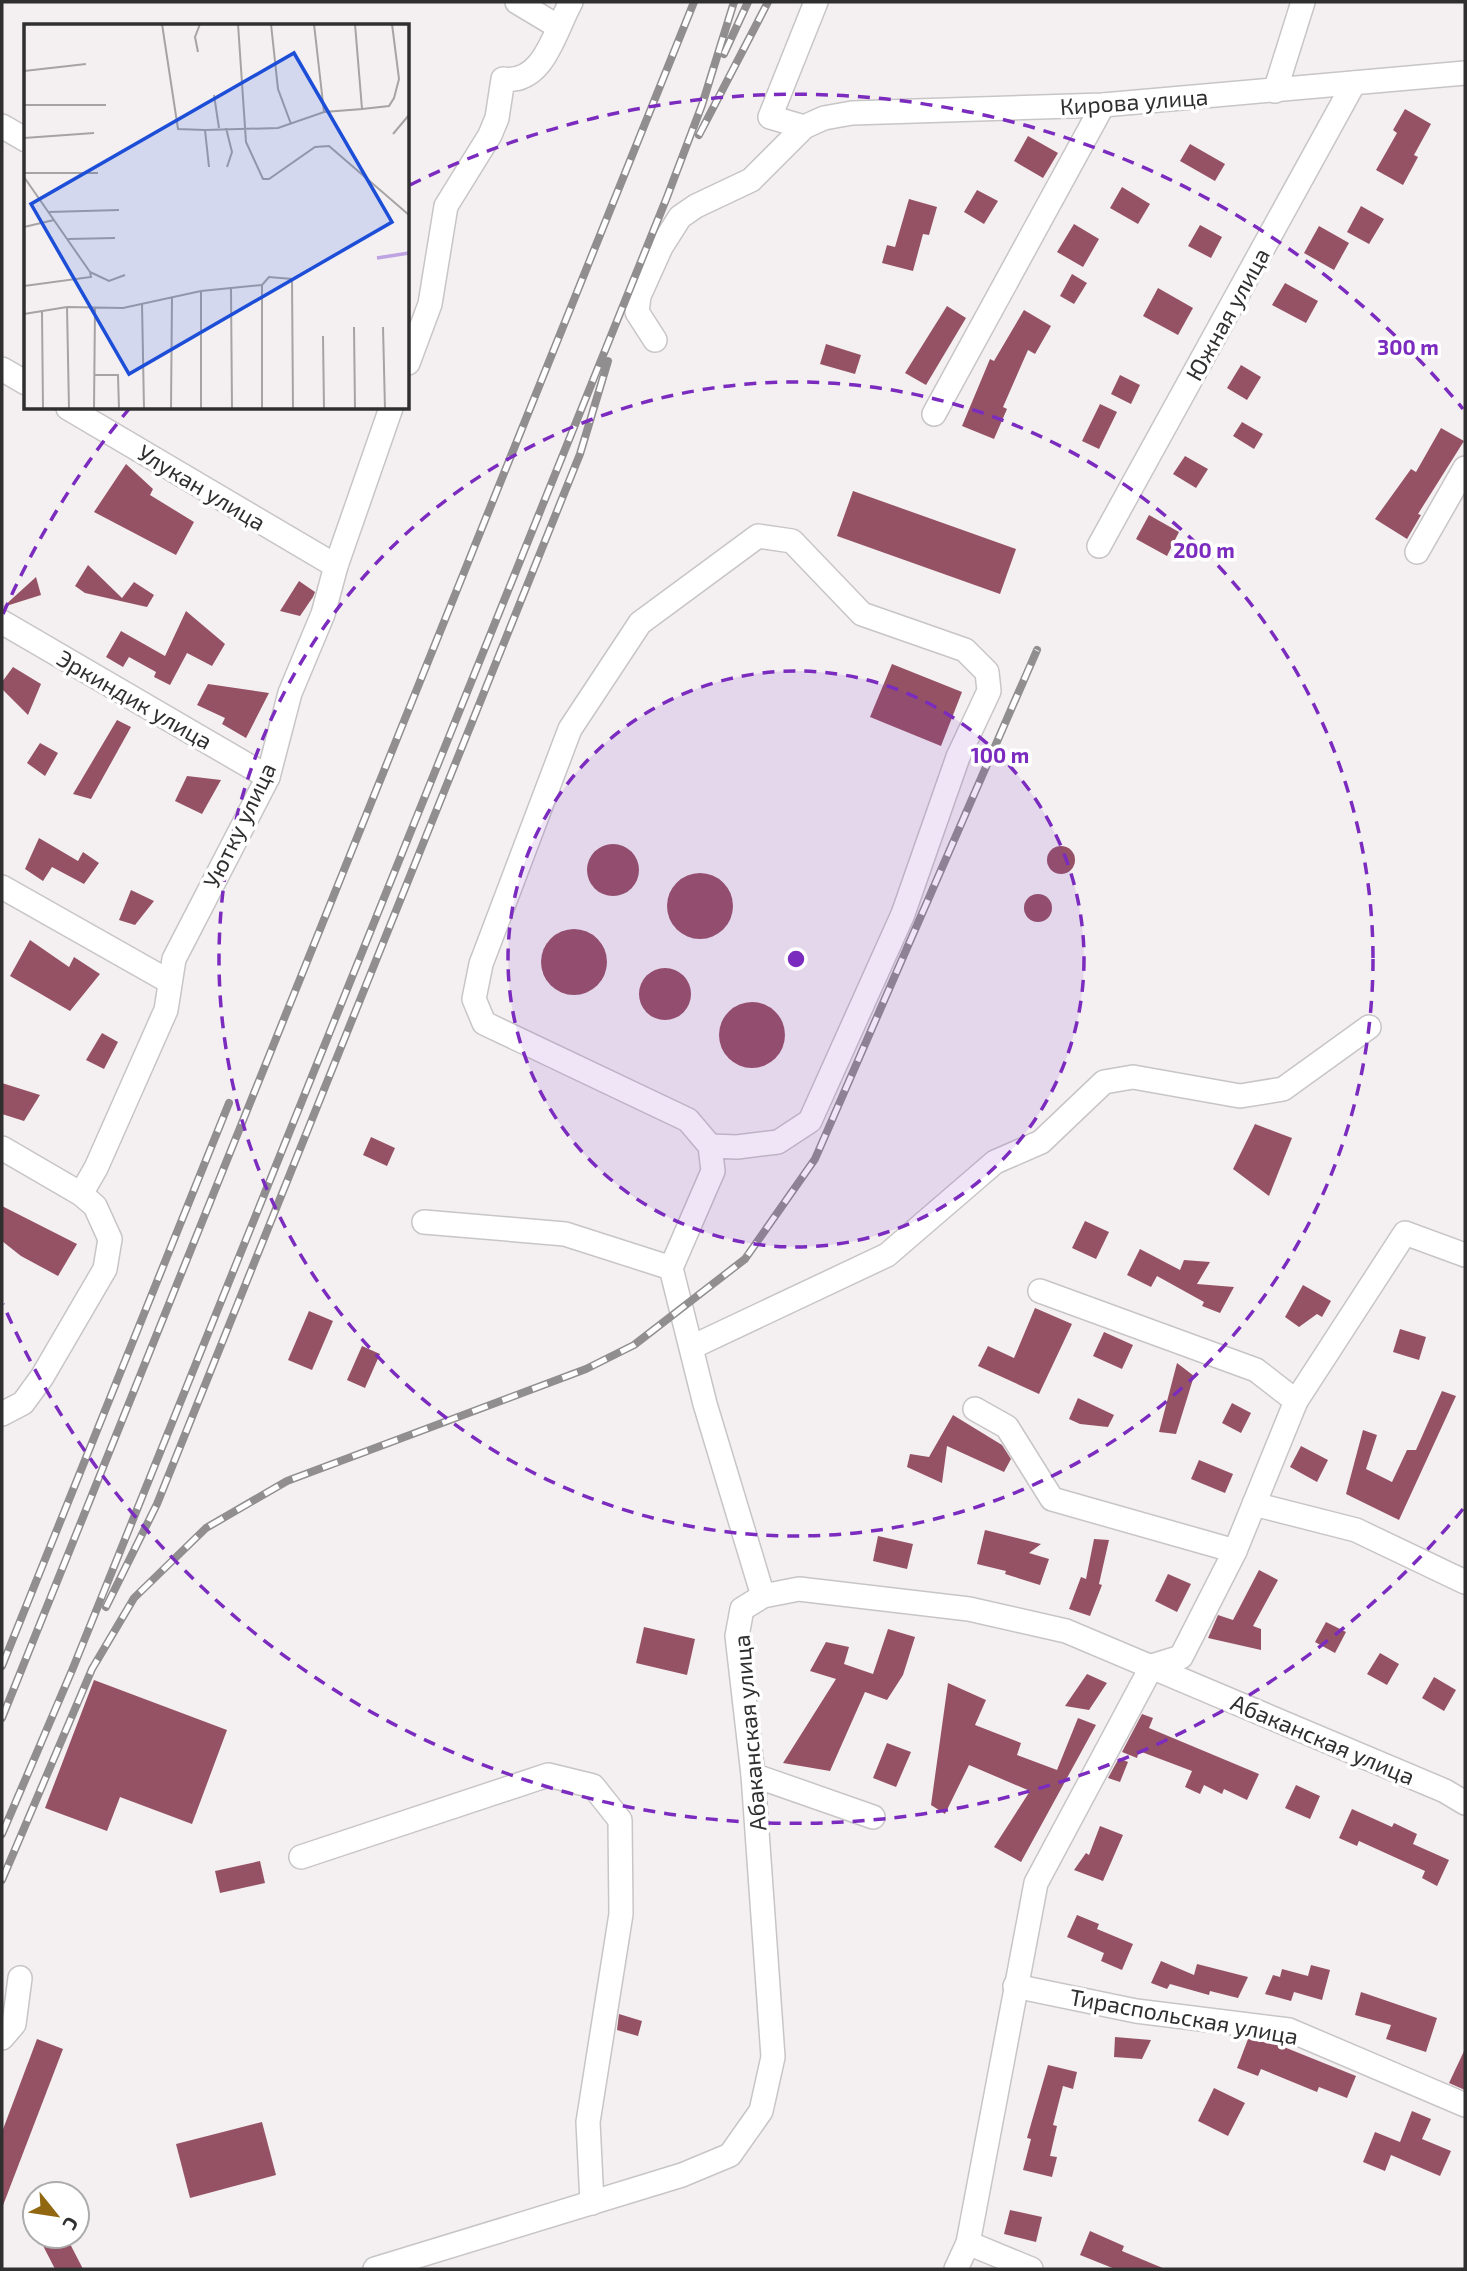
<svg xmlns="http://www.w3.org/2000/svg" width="1467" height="2271" font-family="'Exo 2',sans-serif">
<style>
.building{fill:#965265}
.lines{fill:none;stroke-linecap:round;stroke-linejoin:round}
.minor-casing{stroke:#c8c5c7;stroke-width:26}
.minor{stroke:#fff;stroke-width:23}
.rail-casing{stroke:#918e90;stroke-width:8}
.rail{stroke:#fff;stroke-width:5;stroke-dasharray:16;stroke-linecap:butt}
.ring{fill:none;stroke:#7b2cbf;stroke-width:3.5;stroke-dasharray:12 9}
.labels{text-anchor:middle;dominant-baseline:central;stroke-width:7;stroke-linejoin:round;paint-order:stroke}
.street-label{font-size:23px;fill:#302f30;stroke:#fff}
.inset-river{fill:none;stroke:#bea2e1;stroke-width:3.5}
.inset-road{fill:none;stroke:#a6a3a4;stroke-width:2}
.view{fill:#1d4ed8;fill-opacity:0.15;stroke:#1d4ed8;stroke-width:3.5}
.inset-edge{fill:none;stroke:#302f30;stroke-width:3.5}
.centre{fill:#7b2cbf;stroke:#fff;stroke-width:3.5}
.ring-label{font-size:21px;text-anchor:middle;font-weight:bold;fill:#7b2cbf;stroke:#fff;stroke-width:7;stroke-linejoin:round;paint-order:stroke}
</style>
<rect width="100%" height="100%" fill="#f4f0f2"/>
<g class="building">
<polygon points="1405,109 1431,124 1414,155 1418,157 1403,185 1376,170 1397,133 1393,130"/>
<polygon points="1028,136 1058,153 1043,178 1014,161"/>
<polygon points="1190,144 1225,164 1215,181 1180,161"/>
<polygon points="1122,187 1150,204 1138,224 1110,208"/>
<polygon points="977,190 998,201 984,224 964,212"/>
<polygon points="909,199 937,207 929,235 923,234 913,271 882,263 887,245 895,247"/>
<polygon points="1361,206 1384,219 1369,244 1347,232"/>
<polygon points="1074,224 1099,239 1083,267 1057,252"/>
<polygon points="1200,225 1222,237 1211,258 1188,246"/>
<polygon points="1319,226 1349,243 1334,270 1304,253"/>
<polygon points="1072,274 1087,283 1074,304 1060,296"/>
<polygon points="1285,283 1318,301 1306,323 1272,305"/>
<polygon points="1158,288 1193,308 1178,335 1143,316"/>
<polygon points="947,306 966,318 926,385 905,373"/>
<polygon points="1024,310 1051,326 1035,354 1028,350 1003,407 1007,409 994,439 962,426 990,359 994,361"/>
<polygon points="826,344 861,355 855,374 820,364"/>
<polygon points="1241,365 1261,377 1247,400 1227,388"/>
<polygon points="1120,375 1140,385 1131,404 1111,394"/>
<polygon points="1100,404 1117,412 1099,449 1082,441"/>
<polygon points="1242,422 1263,434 1254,449 1233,436"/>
<polygon points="1441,428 1464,441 1418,514 1421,515 1407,539 1375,519 1411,469 1416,472"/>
<polygon points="1185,456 1208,469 1196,488 1173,474"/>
<polygon points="126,464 153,489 150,495 194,522 176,555 94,512"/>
<polygon points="853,491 1016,549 1000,594 837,536"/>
<polygon points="1149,515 1179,532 1167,556 1136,539"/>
<polygon points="88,565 122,598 134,582 154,595 147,607 85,593 75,586"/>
<polygon points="36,577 41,595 3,607"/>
<polygon points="299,581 315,592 313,597 300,616 280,611"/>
<polygon points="186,611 225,644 212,666 187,653 170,685 154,677 156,672 129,657 123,667 106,657 121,631 165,656"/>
<polygon points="892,664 962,692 941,746 870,717"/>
<polygon points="13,667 41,684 28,715 2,689 2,682"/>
<polygon points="208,684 269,693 246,738 222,724 225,718 197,705"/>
<polygon points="117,720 131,727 91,799 73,794"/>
<polygon points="40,743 58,753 45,776 27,763"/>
<polygon points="187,776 221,780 202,814 175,801"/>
<polygon points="39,838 78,861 83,852 99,863 84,884 52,867 43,881 25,869"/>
<circle cx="613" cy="870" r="26"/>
<circle cx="1061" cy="860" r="14"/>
<circle cx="700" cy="906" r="33"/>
<polygon points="131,890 154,901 135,925 119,920"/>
<circle cx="1038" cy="908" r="14"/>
<circle cx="574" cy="962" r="33"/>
<polygon points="30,940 69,967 74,957 100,974 70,1011 10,976"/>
<circle cx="665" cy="994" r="26"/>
<circle cx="752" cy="1035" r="33"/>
<polygon points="102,1033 118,1042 104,1069 86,1060"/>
<polygon points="2,1083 40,1095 24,1121 2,1114"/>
<polygon points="1255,1124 1292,1138 1269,1196 1233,1169"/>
<polygon points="371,1137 395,1148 387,1166 363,1155"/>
<polygon points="2,1206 77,1244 58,1276 21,1256 2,1241"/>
<polygon points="1085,1221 1109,1232 1096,1259 1072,1248"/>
<polygon points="1140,1249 1180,1270 1184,1260 1210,1262 1197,1284 1234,1287 1220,1313 1202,1306 1204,1302 1157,1276 1151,1287 1127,1275"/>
<polygon points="1303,1285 1331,1301 1322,1317 1317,1314 1299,1327 1285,1317"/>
<polygon points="1035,1308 1072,1324 1039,1394 978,1366 988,1346 1014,1358"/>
<polygon points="309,1311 333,1321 312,1370 288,1360"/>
<polygon points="1400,1329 1426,1337 1419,1360 1393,1352"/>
<polygon points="1104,1332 1133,1345 1122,1369 1093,1356"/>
<polygon points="362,1346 380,1354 365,1388 347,1380"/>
<polygon points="1177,1363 1194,1376 1176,1434 1159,1432"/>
<polygon points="1442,1391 1456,1396 1399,1520 1346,1494 1363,1430 1377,1435 1366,1469 1392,1482 1407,1450 1416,1450"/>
<polygon points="1078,1398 1114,1415 1108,1427 1080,1424 1069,1419"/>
<polygon points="1232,1403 1251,1413 1241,1433 1222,1423"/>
<polygon points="953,1415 1002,1445 1011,1459 1004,1472 947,1446 942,1483 907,1467 910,1454 929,1457"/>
<polygon points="1301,1446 1328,1460 1317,1482 1290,1467"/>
<polygon points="1199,1460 1233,1474 1225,1493 1191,1479"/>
<polygon points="985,1530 1041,1544 1029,1553 1049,1559 1040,1585 1005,1574 1006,1571 977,1564"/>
<polygon points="878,1536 913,1544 907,1569 873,1561"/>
<polygon points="1094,1539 1109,1540 1099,1584 1102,1585 1090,1616 1069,1609 1081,1577 1086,1579"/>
<polygon points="1259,1570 1278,1580 1253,1626 1261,1629 1261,1650 1208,1638 1218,1615 1233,1620"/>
<polygon points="1168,1574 1191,1584 1177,1612 1155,1601"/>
<polygon points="1326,1622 1346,1632 1335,1653 1315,1642"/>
<polygon points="644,1627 695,1639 687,1675 636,1663"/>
<polygon points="888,1629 915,1637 903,1675 887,1700 865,1692 830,1771 783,1763 836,1679 810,1671 826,1642 849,1647 844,1664 873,1674"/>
<polygon points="1380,1653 1399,1664 1387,1685 1367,1674"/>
<polygon points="1087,1674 1107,1683 1089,1710 1065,1706"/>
<polygon points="1434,1677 1456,1690 1444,1711 1422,1698"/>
<polygon points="94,1680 227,1730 192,1824 120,1797 107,1831 45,1808"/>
<polygon points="948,1683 986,1700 975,1725 1021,1743 1017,1755 1057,1770 1078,1718 1096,1725 1021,1862 994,1847 1030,1791 969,1765 945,1814 931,1805"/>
<polygon points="1142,1714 1153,1718 1149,1728 1259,1774 1247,1800 1224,1789 1222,1794 1204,1785 1200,1794 1185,1787 1192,1771 1139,1751 1137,1758 1122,1752"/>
<polygon points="887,1743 911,1752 896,1787 873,1778"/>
<polygon points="1119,1758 1128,1762 1120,1782 1108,1778"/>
<polygon points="1296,1785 1320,1796 1310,1819 1285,1808"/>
<polygon points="1352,1809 1392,1827 1394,1823 1417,1834 1413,1844 1449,1860 1437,1886 1422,1878 1425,1871 1359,1841 1357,1846 1339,1838"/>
<polygon points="1100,1826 1123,1835 1103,1881 1074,1870 1086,1853 1089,1855"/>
<polygon points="260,1861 265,1883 220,1893 215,1871"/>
<polygon points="1077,1915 1099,1924 1097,1929 1133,1944 1122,1970 1101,1961 1104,1953 1067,1937"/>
<polygon points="1161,1961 1194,1975 1197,1964 1248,1977 1238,1998 1210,1991 1209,1995 1170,1984 1167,1989 1151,1983"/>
<polygon points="1311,1965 1330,1970 1322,2000 1294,1992 1291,2001 1265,1994 1273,1975 1280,1977 1282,1969 1308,1976"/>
<polygon points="1361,1992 1437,2018 1426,2052 1386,2039 1391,2025 1355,2015"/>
<polygon points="619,2014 642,2021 638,2036 617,2030"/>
<polygon points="1115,2037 1151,2040 1142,2059 1114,2057"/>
<polygon points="37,2039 63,2049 2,2208 2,2132"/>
<polygon points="1248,2039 1279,2045 1356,2076 1347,2098 1319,2087 1317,2092 1261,2069 1258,2076 1237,2068"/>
<polygon points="1465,2049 1465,2090 1449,2083"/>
<polygon points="1048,2065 1077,2072 1073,2089 1063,2086 1053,2125 1057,2126 1050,2156 1057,2157 1052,2177 1023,2170 1031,2139 1027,2138"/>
<polygon points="1214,2088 1245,2103 1228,2136 1198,2121"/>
<polygon points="1412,2111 1431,2119 1422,2139 1451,2151 1440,2176 1391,2155 1385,2171 1363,2162 1375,2132 1400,2142"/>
<polygon points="262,2122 276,2175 190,2198 176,2144"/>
<polygon points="1010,2210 1042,2217 1036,2242 1004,2234"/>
<polygon points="1090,2231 1124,2246 1122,2251 1165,2269 1115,2269 1080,2255"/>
<polygon points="38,2236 66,2236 83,2269 55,2269"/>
</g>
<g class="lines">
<defs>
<g id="minor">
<polyline points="517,2 557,26"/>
<polyline points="1275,91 1303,2"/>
<polyline points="2,126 26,140"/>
<polyline points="804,127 770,117 816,2"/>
<polyline points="655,340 637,312 639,296 661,247 680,217 696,206 751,180 804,127 824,118 852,113 1103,105 1465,73"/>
<path d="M408,363l22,-59 16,-98 44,-71 7,-17 6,-39c41,6 52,-49 68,-77"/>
<polyline points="2,369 26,383"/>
<polyline points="68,408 336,566"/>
<polyline points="934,414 1103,105"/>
<polyline points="1099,546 1354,83"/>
<polyline points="1417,552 1465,468"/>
<polyline points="2,622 268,777"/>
<polyline points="2,887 170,982"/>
<polyline points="2,1148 81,1194 95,1206 110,1239 105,1269 42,1377 23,1403 2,1414"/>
<polyline points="81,1194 96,1168 166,1010 174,959 268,777 290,693 323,614 336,566 391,408"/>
<polyline points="424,1222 565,1234 671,1268 705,1404 763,1596"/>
<polyline points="671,1268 713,1171 710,1146 688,1120 484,1023 474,999 481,964 570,729 640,623 758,536 792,541 862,614 965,650 987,672 989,691 958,757 903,914 810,1121 778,1142 737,1147 710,1146"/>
<polyline points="1040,1291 1256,1370 1296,1401"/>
<polyline points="692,1347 887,1255 995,1162 1041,1142 1104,1082 1133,1077 1240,1096 1283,1089 1369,1027"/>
<polyline points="975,1409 1007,1427 1052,1499 1235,1551"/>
<polyline points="1254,1504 1356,1530 1465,1582"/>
<polyline points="753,1775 873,1817"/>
<polyline points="301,1857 548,1775 593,1786 620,1820 621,1914 588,2122 592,2203"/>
<polyline points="1015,1986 1136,2011 1289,2030 1465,2105"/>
<polyline points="2,2038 14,2024 20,1978"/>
<polyline points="968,2243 1031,2269"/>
<polyline points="375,2269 682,2175 730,2155 761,2111 773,2057 753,1775 737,1636 742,1609 763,1596 799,1589 969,1609 1066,1631 1445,1791 1465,1803"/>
<polyline points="956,2269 968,2243 1036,1883 1152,1666 1181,1657 1235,1551 1296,1401 1405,1233 1465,1255"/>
</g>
</defs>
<use href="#minor" class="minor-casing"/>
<use href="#minor" class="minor"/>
<defs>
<g id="rail">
<polyline points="724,54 748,2"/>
<polyline points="699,135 768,2"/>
<polyline points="106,1607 157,1504 580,454 608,361"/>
<polyline points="2,1666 229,1103"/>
<polyline points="2,1718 694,2"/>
<polyline points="2,1834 73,1668 667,197 702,105 734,2"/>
<polyline points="2,1880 92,1669 134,1598 206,1528 287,1481 586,1369 634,1345 745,1259 815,1159 1037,650"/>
</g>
</defs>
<use href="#rail" class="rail-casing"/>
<use href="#rail" class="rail"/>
</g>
<circle cx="796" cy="959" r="288" fill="#7b2cbf" fill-opacity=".12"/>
<g class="ring">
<circle cx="796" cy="959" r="288"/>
<circle cx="796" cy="959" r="577"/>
<path d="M1463 1509A865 865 0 0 1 3 1304M3 614A865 865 0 0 1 129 409M410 185A865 865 0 0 1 1463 409"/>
</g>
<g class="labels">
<g class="street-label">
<text transform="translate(1134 101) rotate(-4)">Кирова улица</text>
<text transform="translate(1227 314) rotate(-61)">Южная улица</text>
<text transform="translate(202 487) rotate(31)">Улукан улица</text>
<text transform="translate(135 699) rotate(30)">Эркиндик улица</text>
<text transform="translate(239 825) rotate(-64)">Уютку улица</text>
<text transform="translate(749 1733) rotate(-95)">Абаканская улица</text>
<text transform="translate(1323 1739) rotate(23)">Абаканская улица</text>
<text transform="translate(1184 2016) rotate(10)">Тираспольская улица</text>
</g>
</g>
<g transform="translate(24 24)">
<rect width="385" height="385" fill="#f4f0f2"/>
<path class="inset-river" d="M353,234l32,-5"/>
<path class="inset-road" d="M138,0l16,105 27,1 73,-2 46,-16 38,-3 -7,-85M214,0l8,118 17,37h6l46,-32 14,-1 80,69M247,0l7,65 13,35M290,0l10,88M174,28l-3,-15 5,-13M0,47l62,-7M190,71l5,33M0,81h82M338,85l27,-3 5,-8 5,-19 -7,-55M202,104l6,24 -5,15M181,106l4,37M369,110l16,-19M0,114l70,-5M0,149h74M0,153l66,95M25,188l70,-2M0,203l30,-7M44,215l47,-1M66,248l19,9 16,-6M238,261l7,-8 23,2 1,130M238,261v124M0,262l67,-9 -1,-5M207,265l1,120M118,279l2,106M43,283l2,102M18,288l1,97M0,290l43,-7 56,1 78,-17 61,-6M330,303l1,82M359,303l2,82M299,312l1,73M70,351h24l1,34M70,385l1,-101M147,385l1,-112M177,385v-118"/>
<path class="view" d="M270,29l98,169 -263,152 -98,-170z"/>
<rect width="385" height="385" class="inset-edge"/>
</g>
<circle cx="796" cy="959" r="10" class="centre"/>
<g class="ring-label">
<text x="1408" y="355">300 m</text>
<text x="1204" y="558">200 m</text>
<text x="1000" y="763">100 m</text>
</g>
<rect width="1467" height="2271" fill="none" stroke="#302f30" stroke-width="7"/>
<g transform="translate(56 2215) rotate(120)"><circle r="33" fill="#ffffff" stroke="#acacac" stroke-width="2"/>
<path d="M0-5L12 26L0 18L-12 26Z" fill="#916811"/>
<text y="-10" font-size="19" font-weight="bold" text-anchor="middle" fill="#302f30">С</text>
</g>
</svg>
